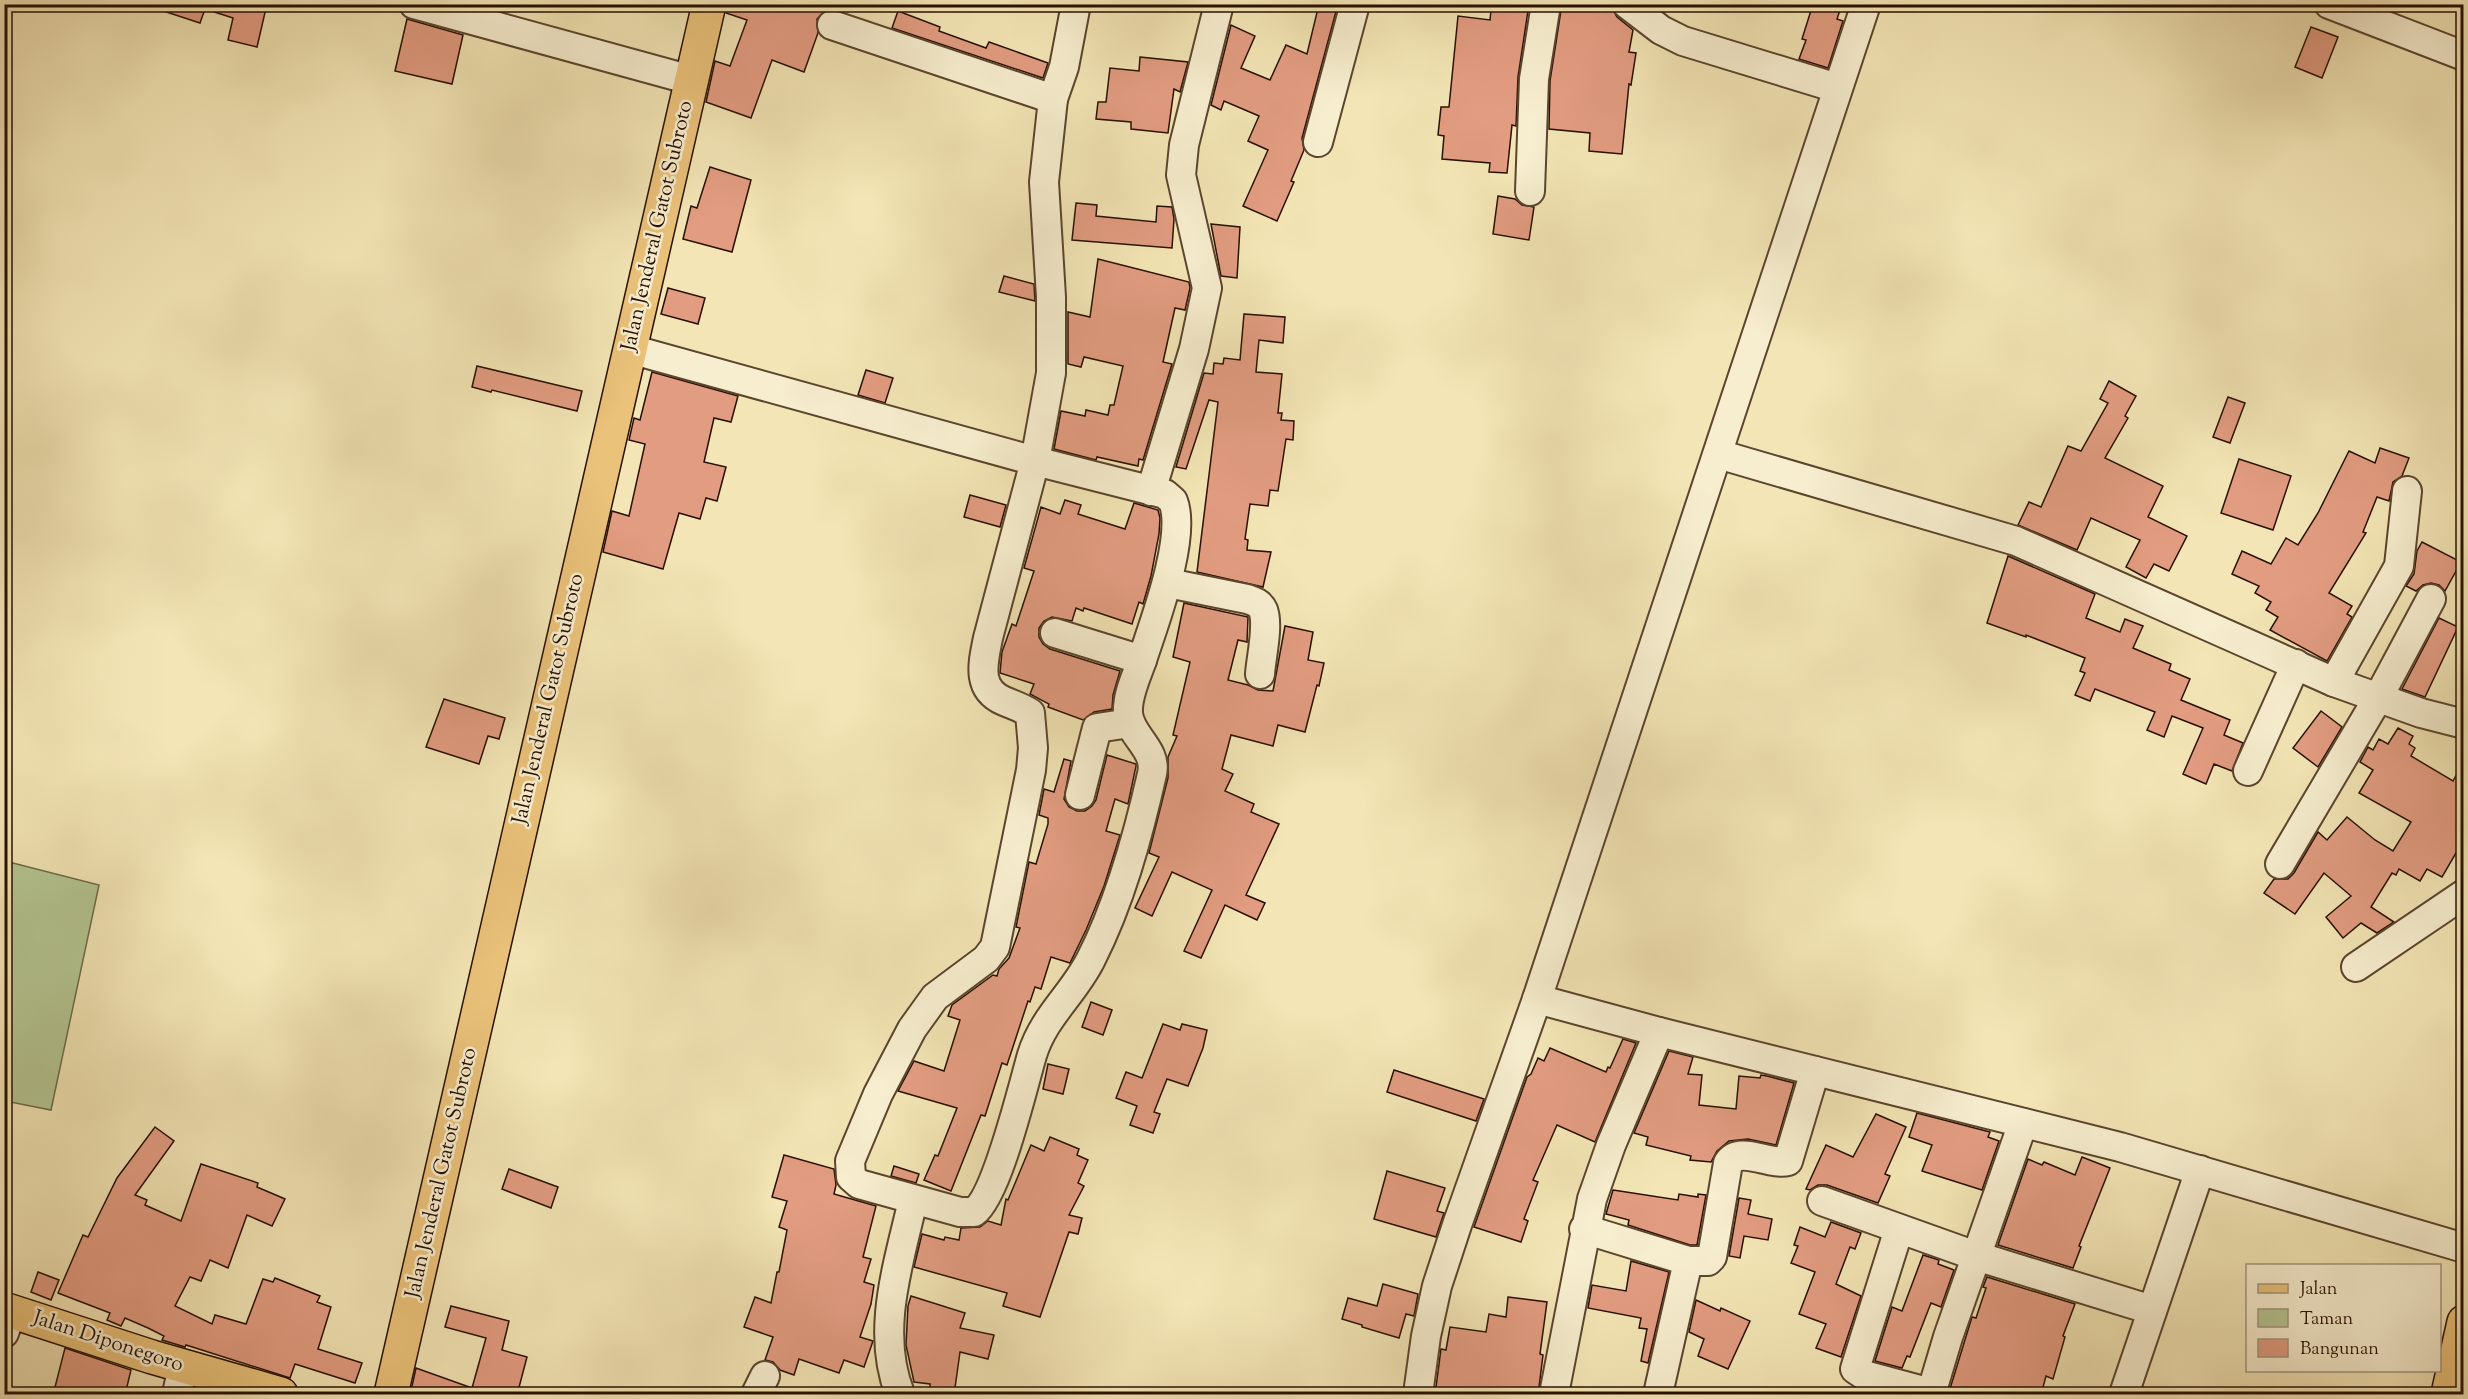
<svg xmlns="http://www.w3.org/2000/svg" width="2468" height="1399" font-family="'Sorts Mill Goudy',serif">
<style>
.green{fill:#b4c692;stroke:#6e6b49;stroke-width:1.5}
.building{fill:#e29c81;stroke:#281000;stroke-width:1.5}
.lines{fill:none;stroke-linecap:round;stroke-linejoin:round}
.minor-casing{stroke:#5b452d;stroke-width:32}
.major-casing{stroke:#281000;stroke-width:36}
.minor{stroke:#f7eecf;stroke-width:28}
.major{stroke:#eac27a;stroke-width:33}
.labels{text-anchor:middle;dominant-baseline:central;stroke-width:5;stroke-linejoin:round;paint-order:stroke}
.street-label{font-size:21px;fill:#281000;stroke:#f7eecf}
</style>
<rect width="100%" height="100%" fill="#f3e5b5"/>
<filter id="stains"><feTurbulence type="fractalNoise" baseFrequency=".00333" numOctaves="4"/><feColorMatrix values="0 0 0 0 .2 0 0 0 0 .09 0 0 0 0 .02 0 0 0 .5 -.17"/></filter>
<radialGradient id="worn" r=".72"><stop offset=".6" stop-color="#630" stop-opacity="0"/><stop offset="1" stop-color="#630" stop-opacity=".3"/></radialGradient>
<polygon class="green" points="5,861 99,885 51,1110 5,1101"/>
<g class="building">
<polygon points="154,4 267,4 257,47 228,40 233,18 205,9 200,23 154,8"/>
<polygon points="727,4 828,4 826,10 817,19 818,33 804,72 772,60 751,118 706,102 715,61 730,66 747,20 726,13"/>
<polygon points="1319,4 1338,4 1302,138 1304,150 1291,181 1294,182 1277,221 1243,206 1268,150 1248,141 1259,116 1224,101 1221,110 1211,105 1231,25 1255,36 1241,68 1270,80 1286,45 1307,54"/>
<polygon points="1499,4 1529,4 1518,77 1516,126 1512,125 1507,173 1489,172 1490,163 1442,159 1444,136 1438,135 1441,107 1449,107 1458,16 1490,20 1491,10 1499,11"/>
<polygon points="1562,4 1611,6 1617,17 1633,30 1629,52 1636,53 1631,85 1629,84 1622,154 1589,151 1590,133 1549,129 1550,81"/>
<polygon points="1813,4 1842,4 1837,19 1843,21 1828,68 1799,59 1806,40 1802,39"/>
<polygon points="898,11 940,27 939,31 986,48 989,42 1048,63 1043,78 892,28"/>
<polygon points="407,19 463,35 452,84 395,71"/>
<polygon points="2311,27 2338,37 2322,78 2295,67"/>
<polygon points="1140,57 1188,62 1180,92 1174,89 1168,133 1131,129 1131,122 1096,119 1098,102 1106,102 1110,68 1139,71"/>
<polygon points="710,167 751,180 732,252 683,239 691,206 697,208"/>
<polygon points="1498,196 1515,199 1522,205 1534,207 1529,240 1493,234"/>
<polygon points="1076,203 1097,205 1096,216 1156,222 1157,206 1172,207 1174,219 1172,248 1072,240"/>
<polygon points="1211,224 1240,227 1237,278 1221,276"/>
<polygon points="1098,259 1189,282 1190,288 1185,310 1175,308 1163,362 1172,364 1143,460 1139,459 1138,466 1097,457 1096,460 1054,449 1061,411 1085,416 1086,410 1108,415 1110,405 1114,405 1123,366 1084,357 1081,367 1068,364 1068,312 1090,317"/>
<polygon points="1004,276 1034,284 1035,301 999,292"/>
<polygon points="668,288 705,298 698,324 661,314"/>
<polygon points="1244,314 1285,317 1283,343 1259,340 1256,372 1282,374 1278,413 1282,413 1281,420 1294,421 1293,440 1286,439 1278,491 1270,490 1268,506 1250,504 1245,539 1248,540 1247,550 1271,552 1263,587 1197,572 1218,402 1209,400 1186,469 1176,467 1204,373 1213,374 1214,363 1223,364 1224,358 1240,360"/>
<polygon points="477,366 582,391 577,411 492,390 491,392 472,387"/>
<polygon points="866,370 893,378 885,403 858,395"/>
<polygon points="652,372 738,396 731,422 714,418 704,462 726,467 717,501 706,498 700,519 679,513 663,569 603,552 612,511 629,516 645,444 629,440 634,418 640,420"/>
<polygon points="2109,381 2136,396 2125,416 2128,418 2105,458 2163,486 2148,517 2187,536 2169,571 2154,564 2146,578 2126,567 2140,540 2091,518 2077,550 2018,525 2029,502 2041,507 2068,446 2081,451 2108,403 2100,399"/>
<polygon points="2228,397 2245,403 2230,443 2213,437"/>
<polygon points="2380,448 2409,458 2402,476 2393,482 2389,501 2377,497 2363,532 2366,533 2329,593 2352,606 2347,614 2352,617 2327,661 2270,630 2278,617 2266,610 2271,602 2255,593 2259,586 2232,574 2242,551 2271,564 2286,538 2298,545 2318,513 2349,451 2375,463"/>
<polygon points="2239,459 2291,476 2273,530 2221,513"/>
<polygon points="970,495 1006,505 1000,527 964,517"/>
<polygon points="1065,500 1081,505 1078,514 1125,529 1134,503 1158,510 1160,518 1159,534 1151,576 1143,604 1139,602 1132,624 1084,608 1083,611 1076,608 1072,621 1052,617 1044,621 1039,628 1039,637 1043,644 1050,649 1120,671 1113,695 1112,709 1094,712 1083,720 1048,707 1049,704 1030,694 1034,684 1000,673 1002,652 1012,624 1016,626 1034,571 1024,568 1041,507 1060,514"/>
<polygon points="2422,542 2461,562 2445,591 2439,585 2431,583 2423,585 2416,591 2406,586 2414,574 2417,551"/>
<polygon points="2008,556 2095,594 2086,618 2120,632 2125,619 2143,626 2133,648 2171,664 2169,670 2190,679 2181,700 2230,720 2224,735 2243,743 2232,771 2214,764 2206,784 2183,774 2203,728 2172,716 2164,737 2147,730 2155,712 2095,689 2090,701 2075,695 2085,673 2080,671 2085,658 2026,635 2026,637 1987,623"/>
<polygon points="1184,603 1248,617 1247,642 1238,640 1228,680 1248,685 1258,690 1273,691 1285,626 1313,632 1308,660 1324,663 1319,686 1317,685 1305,732 1278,725 1273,746 1231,735 1222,769 1233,774 1225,791 1254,804 1251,812 1279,824 1246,895 1265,903 1257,920 1225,905 1201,958 1184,951 1212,890 1172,872 1152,916 1135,908 1159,857 1149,853 1168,778 1168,757 1177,736 1173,735 1190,662 1173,657"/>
<polygon points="2439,618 2458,627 2425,697 2402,689"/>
<polygon points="444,699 505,718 499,739 488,736 479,764 426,747"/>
<polygon points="2321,711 2342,727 2318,767 2293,748"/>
<polygon points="2398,728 2413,736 2409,744 2415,748 2411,756 2453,781 2463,763 2463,841 2442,877 2427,869 2420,881 2399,869 2396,875 2392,873 2371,907 2394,922 2377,933 2361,923 2343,938 2326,917 2351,896 2324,873 2295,914 2264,893 2274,879 2288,879 2294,873 2318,832 2327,840 2347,817 2375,840 2393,851 2411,822 2359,793 2373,770 2360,762 2368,747 2373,750 2379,739 2388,744"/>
<polygon points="1107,755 1136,764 1136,766 1128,804 1115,799 1106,831 1120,835 1104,886 1086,930 1070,963 1051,957 1041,989 1035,987 1030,1002 1028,1001 1007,1065 1002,1063 985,1116 981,1115 951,1191 924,1180 935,1155 938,1156 957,1108 898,1091 914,1061 944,1071 960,1020 948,1016 952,1005 993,975 997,976 999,969 1009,958 1020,928 1016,927 1029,862 1036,864 1048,824 1048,818 1039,815 1044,789 1054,792 1064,759 1071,761 1064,799 1069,807 1077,811 1085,811 1092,806 1096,800"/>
<polygon points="1091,1002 1112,1010 1103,1035 1082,1027"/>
<polygon points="1163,1024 1180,1030 1182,1024 1207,1030 1203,1048 1188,1086 1167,1079 1154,1112 1160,1114 1153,1133 1130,1125 1137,1106 1116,1098 1126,1072 1142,1078"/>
<polygon points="1623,1039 1636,1043 1595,1142 1557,1125 1533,1180 1538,1182 1524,1219 1528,1221 1521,1242 1474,1227 1527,1077 1531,1074 1538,1058 1544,1061 1550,1048 1606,1072 1608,1067 1610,1068"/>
<polygon points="1669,1051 1693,1057 1688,1074 1702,1075 1699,1105 1736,1109 1739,1076 1760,1078 1761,1075 1767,1076 1794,1083 1776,1145 1748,1139 1729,1141 1717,1151 1711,1162 1690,1160 1691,1156 1646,1145 1648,1137 1634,1133"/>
<polygon points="1048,1064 1069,1069 1063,1094 1043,1089"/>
<polygon points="1394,1070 1484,1099 1476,1121 1387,1092"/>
<polygon points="1917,1113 1990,1132 1988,1137 1999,1141 1982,1190 1922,1171 1932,1145 1909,1137"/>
<polygon points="1876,1114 1906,1127 1885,1174 1890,1176 1878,1203 1827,1185 1818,1185 1810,1190 1806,1189 1826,1145 1853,1157"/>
<polygon points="155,1127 174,1141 135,1195 147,1200 145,1205 181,1221 201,1164 258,1183 257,1187 285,1199 272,1226 247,1215 228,1268 210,1260 201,1281 190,1277 175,1306 212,1324 215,1315 246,1324 263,1279 273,1282 275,1278 320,1296 317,1302 331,1307 318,1349 362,1363 355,1383 295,1364 290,1378 186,1345 185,1347 162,1340 164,1336 148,1328 125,1318 121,1326 107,1320 110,1313 58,1293 83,1235 88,1237 117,1178"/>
<polygon points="1050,1137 1079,1149 1077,1155 1088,1160 1078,1183 1084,1186 1069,1215 1082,1218 1078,1234 1069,1232 1040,1317 1003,1306 1007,1293 914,1267 922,1234 944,1240 945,1237 959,1240 961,1228 980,1227 988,1221 1001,1225 1006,1199 1008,1200 1031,1145 1044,1151"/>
<polygon points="784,1155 834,1169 836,1185 834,1194 876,1206 863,1257 871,1259 864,1282 874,1285 871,1304 860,1337 873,1341 864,1367 844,1360 839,1373 799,1359 794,1375 780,1370 773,1362 765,1360 773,1337 744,1327 755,1297 771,1303 777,1272 779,1272 787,1230 779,1227 787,1201 772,1197"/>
<polygon points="2082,1157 2110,1168 2079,1246 2081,1247 2073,1268 1998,1245 2028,1159 2042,1165 2044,1162 2075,1175"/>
<polygon points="894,1166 919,1174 916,1183 891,1176"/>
<polygon points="509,1169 558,1187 551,1208 502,1189"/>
<polygon points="1387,1171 1445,1188 1437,1211 1444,1213 1436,1237 1374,1219"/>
<polygon points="1613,1190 1678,1200 1679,1194 1698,1197 1698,1194 1706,1195 1697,1245 1690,1245 1628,1225 1629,1220 1606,1214"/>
<polygon points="1739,1198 1751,1200 1748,1214 1772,1219 1768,1240 1744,1236 1740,1258 1729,1256"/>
<polygon points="1831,1222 1861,1233 1855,1249 1850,1247 1836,1284 1861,1296 1841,1357 1816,1348 1826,1324 1799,1314 1815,1272 1791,1263 1798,1246 1794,1245 1800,1227 1825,1237"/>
<polygon points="1923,1255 1939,1260 1938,1264 1954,1270 1941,1307 1931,1303 1910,1357 1907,1356 1902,1368 1875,1361 1892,1307 1902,1311"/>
<polygon points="1631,1261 1669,1272 1648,1363 1641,1361 1647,1329 1639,1328 1641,1318 1588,1308 1592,1285 1626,1291"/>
<polygon points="38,1272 59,1280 51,1300 31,1292"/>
<polygon points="1987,1277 2075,1304 2063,1336 2065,1337 2053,1379 2046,1376 2041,1395 1958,1395 1949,1392 1972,1317 1976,1318 1986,1288 1983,1287"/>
<polygon points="1383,1284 1418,1294 1414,1316 1406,1314 1399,1338 1362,1327 1362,1325 1342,1319 1348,1298 1377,1306"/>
<polygon points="911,1296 965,1313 960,1328 994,1335 988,1359 960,1352 954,1395 930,1395 930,1384 914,1382 906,1345 908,1306"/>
<polygon points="1508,1297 1547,1302 1540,1354 1543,1355 1538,1395 1435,1395 1441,1349 1446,1350 1450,1327 1486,1332 1489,1314 1506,1317"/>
<polygon points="1696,1300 1720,1311 1721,1308 1750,1321 1728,1369 1698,1356 1704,1339 1689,1332"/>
<polygon points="451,1306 509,1321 502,1350 527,1357 517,1395 410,1395 416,1368 472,1388 486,1338 445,1327"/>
<polygon points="65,1348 131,1370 125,1395 53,1395"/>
</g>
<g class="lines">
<defs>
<g id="minor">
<polyline points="414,4 691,80"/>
<polyline points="1627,4 1661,30 1683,41 1837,88"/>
<polyline points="2329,4 2464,56"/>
<polyline points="832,25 1053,99"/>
<polyline points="1318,142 1355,4"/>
<polyline points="1530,191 1534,79 1546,4"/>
<path d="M630,349l405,112 -47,177c-5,25 -12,51 16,63 9,4 17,6 26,12l3,35 -2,22 -36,177 -9,12 -51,38 -23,32 -34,65 -28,67 1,16 8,7 101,28h14c23,-16 49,-126 58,-157 12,-39 41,-60 59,-96 29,-57 47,-123 61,-185 6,-25 -24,-39 -24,-62 -1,-17 9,-37 14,-52"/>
<polyline points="1718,454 2016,541 2334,682 2421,713 2464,724"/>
<polyline points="1151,491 1194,349 1207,288 1181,175 1184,145 1219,4"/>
<path d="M1168,583l79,16c6,2 13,4 16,11 6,15 -2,48 -3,64"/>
<path d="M1055,633l87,27c12,-37 45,-123 31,-159l-8,-7 -130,-33 16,-88v-76l-7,-115 9,-83 11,-32 12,-63"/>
<polyline points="2334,682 2399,566 2407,491"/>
<polyline points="2248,771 2296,664"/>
<polyline points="1080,795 1097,728 1130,723"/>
<polyline points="2280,864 2378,698 2431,599"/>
<polyline points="2356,967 2464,894"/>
<polyline points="1537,999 1659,1032 2120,1147 2464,1248"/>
<polyline points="1822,1201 1976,1256 2152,1310"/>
<path d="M1584,1229l104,32h20l4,-4 16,-94c12,-18 42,3 60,-2l27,-90"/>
<polyline points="1899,1229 1855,1369 1864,1375 1931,1393"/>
<polyline points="4,1333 12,1311"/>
<polyline points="177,1394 183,1366"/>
<polyline points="756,1394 765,1376"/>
<path d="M900,1394c-25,-63 -1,-131 13,-194"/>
<polyline points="1418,1394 1426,1336 1437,1286 1457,1225 1537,999 1866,4"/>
<polyline points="1554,1394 1592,1199 1611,1145 1659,1032"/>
<polyline points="1658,1394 1688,1261"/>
<polyline points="1931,1394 1948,1337 2023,1123"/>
<polyline points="2124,1394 2200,1170"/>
</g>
<g id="major">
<polyline points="4,1309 152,1357 281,1394"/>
<polyline points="391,1394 709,4"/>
<polyline points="2448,1394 2464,1322"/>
</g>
</defs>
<use href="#minor" class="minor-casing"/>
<use href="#major" class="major-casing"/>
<use href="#minor" class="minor"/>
<use href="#major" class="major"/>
</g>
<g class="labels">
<g class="street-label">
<text transform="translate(658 226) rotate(-77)">Jalan Jenderal Gatot Subroto</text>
<text transform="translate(549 699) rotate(-77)">Jalan Jenderal Gatot Subroto</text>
<text transform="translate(442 1173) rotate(-77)">Jalan Jenderal Gatot Subroto</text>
<text transform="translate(108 1342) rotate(18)">Jalan Diponegoro</text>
</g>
</g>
<rect width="2468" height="1399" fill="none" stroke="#f3e5b5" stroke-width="24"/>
<rect x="6" y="6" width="2456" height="1387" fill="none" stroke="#281000" stroke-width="3"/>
<rect x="12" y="12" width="2444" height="1375" fill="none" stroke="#281000" stroke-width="1.5"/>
<rect x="2246" y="1264" width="195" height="108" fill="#f7eecf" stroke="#a4957c" stroke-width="1.5"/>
<rect x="2258" y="1284" width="30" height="9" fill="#eac27a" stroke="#a4957c" stroke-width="1.5"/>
<text x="2300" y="1294" font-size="18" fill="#281000">Jalan</text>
<rect x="2258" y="1309" width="30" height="18" fill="#b4c692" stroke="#a4957c" stroke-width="1.5"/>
<text x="2300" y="1324" font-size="18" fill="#281000">Taman</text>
<rect x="2258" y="1339" width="30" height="18" fill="#e29c81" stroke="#a4957c" stroke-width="1.5"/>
<text x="2300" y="1354" font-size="18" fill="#281000">Bangunan</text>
<rect width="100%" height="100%" filter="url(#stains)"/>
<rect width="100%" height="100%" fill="url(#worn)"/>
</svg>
